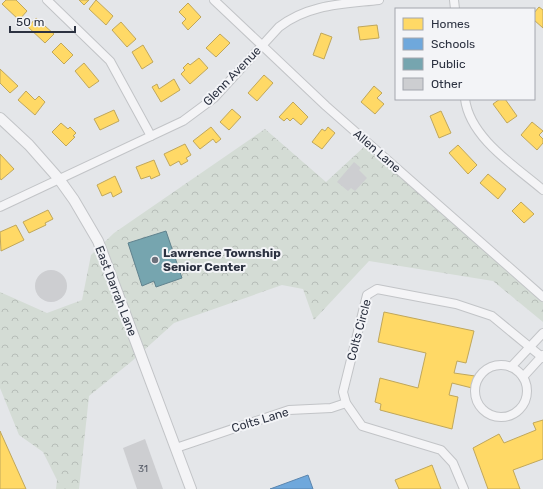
<svg xmlns="http://www.w3.org/2000/svg" width="543" height="489" font-family="Rubik,sans-serif">
<style>
.forest{fill:url(#forest-crowns)}
.homes{fill:#ffd966;stroke:#c0a75b}
.schools{fill:#6fa8dc;stroke:#5b85ae}
.public{fill:#76a5af;stroke:#60828e}
.building{fill:#cdced1}
.lines{fill:none;stroke-linecap:round;stroke-linejoin:round}
.minor-casing{stroke:#c2c4c7;stroke-width:10}
.tertiary-casing{stroke:#c2c4c7;stroke-width:12}
.minor{stroke:#f4f4f6;stroke-width:8}
.tertiary{stroke:#f4f4f6;stroke-width:10}
.poi-dot{fill:#6c717c;stroke:#f3f4f7;stroke-width:1.5}
.labels{text-anchor:middle;dominant-baseline:central;stroke-width:4;stroke-linejoin:round;paint-order:stroke}
.number-label{font-size:10px;fill:#555a66}
.street-label{font-size:12px;fill:#2c3241;stroke:#f3f4f7}
.poi-label{font-size:12px;font-weight:bold;fill:#2c3241;stroke:#f3f4f7;text-anchor:start}
</style>
<defs>
<pattern id="forest-crowns" width="20" height="18" patternUnits="userSpaceOnUse"><rect width="20" height="18" fill="#d4dcd5"/><path d="M2 6a3 3 0 1 1 6 0M12 15a3 3 0 1 1 6 0" fill="none" stroke="#b6bdb8"/></pattern>
</defs>
<rect width="100%" height="100%" fill="#e4e6e9"/>
<polygon class="forest" points="265,129 326,182 365,146 543,302 543,322 493,281 369,261 314,320 303,289 282,285 174,323 132,361 89,396 79,489 56,489 57,480 43,452 19,435 0,388 0,292 47,313 82,300 91,255 114,233"/>
<g class="homes">
<polygon points="6,0 16,0 27,11 19,20 2,4"/>
<polygon points="79,0 89,0 84,5"/>
<polygon points="96,0 113,16 106,25 89,9"/>
<polygon points="188,3 201,17 188,30 182,23 186,19 179,12"/>
<polygon points="539,7 543,10 543,28 534,20 534,13"/>
<polygon points="36,18 54,34 45,43 28,27"/>
<polygon points="121,22 136,39 127,47 112,30"/>
<polygon points="377,25 379,38 360,40 358,27"/>
<polygon points="321,33 332,37 324,59 313,55"/>
<polygon points="220,34 230,43 216,57 206,48"/>
<polygon points="61,43 73,55 64,64 52,52"/>
<polygon points="143,45 153,62 142,69 132,52"/>
<polygon points="199,58 208,68 190,84 181,74 185,70 183,68 188,63 190,65"/>
<polygon points="84,63 99,81 89,88 75,71"/>
<polygon points="0,69 18,86 10,93 0,83"/>
<polygon points="264,75 273,83 257,101 248,93"/>
<polygon points="174,79 180,90 161,102 152,87 157,84 159,89"/>
<polygon points="374,86 382,93 377,98 384,104 375,114 361,102"/>
<polygon points="26,91 35,100 39,96 45,102 35,115 18,100"/>
<polygon points="500,99 505,99 517,116 507,123 493,104"/>
<polygon points="293,102 308,117 301,125 293,118 290,121 287,118 284,121 279,117"/>
<polygon points="232,109 241,117 229,130 220,122"/>
<polygon points="114,110 119,121 100,130 94,119"/>
<polygon points="441,111 451,133 439,138 430,116"/>
<polygon points="532,122 543,131 539,135 543,139 543,143 537,150 521,135"/>
<polygon points="61,123 68,129 70,127 76,133 73,136 75,137 66,146 52,132"/>
<polygon points="211,127 221,139 216,143 213,139 200,149 193,141"/>
<polygon points="328,127 335,133 322,149 312,142 322,129 325,131"/>
<polygon points="185,144 191,155 186,158 188,161 181,165 179,161 170,166 164,154"/>
<polygon points="458,145 477,165 468,174 449,153"/>
<polygon points="0,154 14,169 1,180 0,178"/>
<polygon points="154,160 160,175 151,179 150,176 141,179 136,167"/>
<polygon points="488,174 506,189 498,199 480,183"/>
<polygon points="115,176 122,192 113,197 111,192 102,196 97,185"/>
<polygon points="521,202 534,214 524,223 512,211"/>
<polygon points="48,210 53,219 45,223 46,225 29,233 23,222"/>
<polygon points="16,225 24,240 1,251 0,232"/>
<polygon points="384,312 474,331 466,363 457,361 454,373 475,376 472,388 452,383 449,395 458,397 452,429 380,410 381,404 375,402 380,378 418,388 426,353 378,342"/>
<polygon points="543,420 543,459 513,470 520,489 488,489 473,448 499,434 504,443 536,430 533,423"/>
<polygon points="0,431 26,489 0,489"/>
<polygon points="432,465 441,489 399,489 395,480"/>
</g>
<polygon class="schools" points="308,475 313,489 270,489"/>
<polygon class="public" points="166,231 182,278 156,287 154,281 142,286 128,243"/>
<g class="building">
<polygon points="354,162 361,168 359,170 367,178 355,191 351,188 348,191 337,182"/>
<circle cx="51" cy="286" r="16"/>
<polygon points="145,439 163,489 137,489 123,448"/>
</g>
<g class="lines">
<defs>
<g id="minor">
<polyline points="47,0 110,61 151,136"/>
<polyline points="214,0 326,106 543,297"/>
<polyline points="454,0 455,9"/>
<path d="M465,99c5,39 50,67 78,91"/>
<path d="M0,207l183,-86 31,-23 65,-71c29,-23 65,-23 100,-27"/>
<circle cx="501" cy="391" r="26"/>
<polyline points="511,367 543,333"/>
<polyline points="523,377 543,355"/>
<polyline points="176,448 289,410 331,408 346,403"/>
<polyline points="464,489 453,463 441,450 362,426 346,403 343,392 367,295 377,289 456,304 492,316 543,358"/>
</g>
<polyline id="tertiary" points="0,118 29,145 59,179 74,200 98,241 191,489"/>
</defs>
<use href="#minor" class="minor-casing"/>
<use href="#tertiary" class="tertiary-casing"/>
<use href="#minor" class="minor"/>
<use href="#tertiary" class="tertiary"/>
</g>
<circle class="poi-dot" cx="155" cy="260" r="4"/>
<g class="labels">
<g class="number-label">
<text x="143" y="469">31</text>
</g>
<g class="street-label">
<text transform="translate(232 76) rotate(-46)">Glenn Avenue</text>
<text transform="translate(377 151) rotate(41)">Allen Lane</text>
<text transform="translate(116 291) rotate(69)">East Darrah Lane</text>
<text transform="translate(359 330) rotate(-75)">Colts Circle</text>
<text transform="translate(260 420) rotate(-17)">Colts Lane</text>
</g>
<g class="poi-label">
<text x="163" y="253">Lawrence Township<tspan x="163" dy="14">Senior Center</tspan></text>
</g>
</g>
<rect x="395" y="8" width="140" height="92" fill="#f3f4f7" stroke="#a3a6ae"/>
<rect x="403" y="18" width="20" height="12" fill="#ffd966" stroke="#a3a6ae"/>
<text x="431" y="28" font-size="12" fill="#2c3241">Homes</text>
<rect x="403" y="38" width="20" height="12" fill="#6fa8dc" stroke="#a3a6ae"/>
<text x="431" y="48" font-size="12" fill="#2c3241">Schools</text>
<rect x="403" y="58" width="20" height="12" fill="#76a5af" stroke="#a3a6ae"/>
<text x="431" y="68" font-size="12" fill="#2c3241">Public</text>
<rect x="403" y="78" width="20" height="12" fill="#cdced1" stroke="#a3a6ae"/>
<text x="431" y="88" font-size="12" fill="#2c3241">Other</text>
<path d="M10 26v6h65v-6" fill="none" stroke="#2c3241" stroke-width="2"/>
<text x="16" y="26" font-size="12" fill="#2c3241" stroke="#f3f4f7" stroke-width="3" paint-order="stroke">50 m</text>
</svg>
